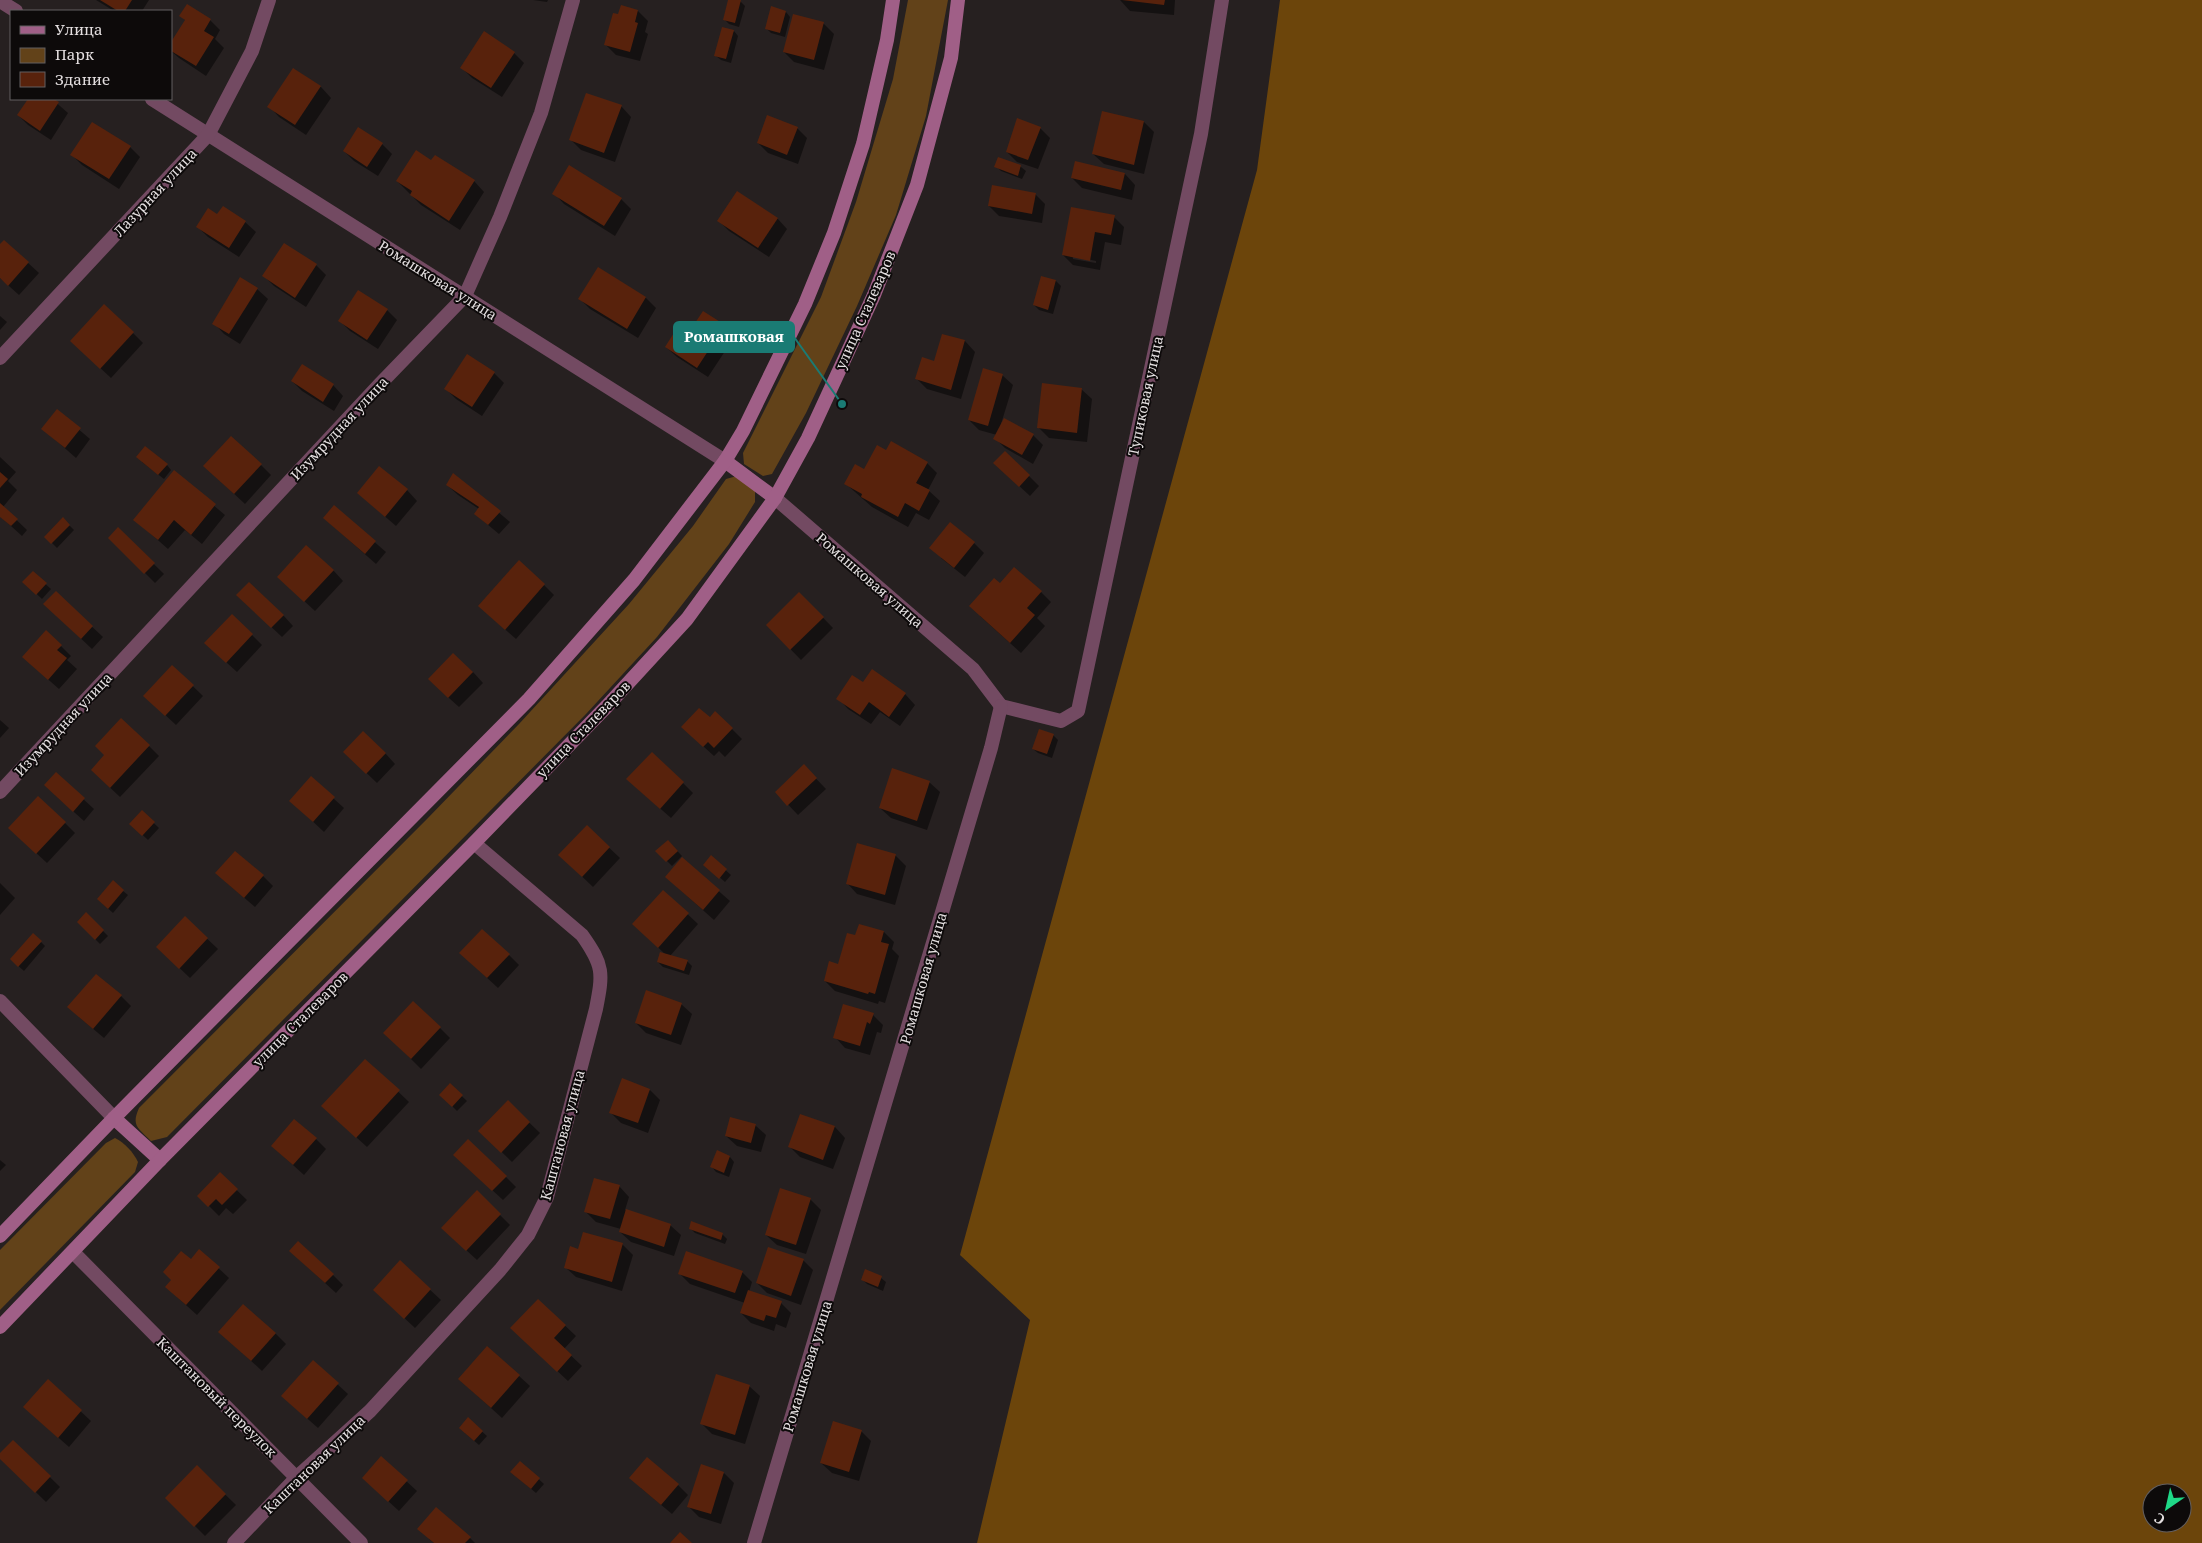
<svg xmlns="http://www.w3.org/2000/svg" width="2202" height="1543" font-family="'Noto Serif',serif">
<style>
.green{fill:#624219}
.forest{fill:#6c450b;fill-rule:evenodd}
.shadow{fill:#0007;fill-rule:evenodd}
.building{fill:#58220c}
.lines{fill:none;stroke-linecap:round;stroke-linejoin:round}
.minor{stroke:#734a62;stroke-width:14}
.secondary{stroke:#a05f87;stroke-width:14}
.labels{text-anchor:middle;dominant-baseline:central;stroke-width:4;stroke-linejoin:round;paint-order:stroke}
.street-label{font-size:14px;fill:#e4dfe0;stroke:#0d0a0a}
.leader{fill:none;stroke:#1a7b74;stroke-width:2}
.callout-dot{fill:#1a7b74;stroke:#0d0a0a;stroke-width:2}
.callout{fill:#1a7b74;stroke:#1a7b74;stroke-width:2}
.callout-label{font-size:15px;text-anchor:middle;font-weight:bold;fill:#fff}
</style>
<rect width="100%" height="100%" fill="#262020"/>
<g class="green">
<polygon points="908,0 948,0 926,116 896,215 857,306 806,413 772,474 763,476 744,464 743,453 821,297 856,202 893,79"/>
<path d="M737,476l18,14v12l-26,42 -72,93 -71,77 -419,423 -16,4c-13,-13 -20,-15 -12,-33l288,-289 92,-95 110,-120 64,-78 33,-47z"/>
<path d="M115,1138c10,5 18,14 23,24l-3,10 -135,138v-60l106,-107z"/>
</g>
<path class="forest" d="M1280,0h922v1543h-1225l53,-223 -70,-65 297,-1085zM2152,1493h30v30h-30z"/>
<g class="shadow">
<polygon points="96,0 149,0 142,11 114,11"/>
<polygon points="533,0 548,0 547,2"/>
<polygon points="729,0 740,1 745,6 739,27 729,24 724,19"/>
<polygon points="1120,0 1175,0 1174,15 1130,11"/>
<polygon points="638,11 648,21 645,32 648,34 640,61 616,55 605,44 619,16"/>
<polygon points="786,12 790,17 785,37 771,33 766,28"/>
<polygon points="794,15 824,24 834,34 824,70 794,62 784,52"/>
<polygon points="181,16 210,20 220,30 215,39 224,48 206,76 179,58 171,51 186,21"/>
<polygon points="734,31 738,36 731,63 721,60 716,56"/>
<polygon points="514,53 524,63 502,97 472,78 462,68"/>
<polygon points="294,69 321,87 331,98 306,135 279,117 269,106"/>
<polygon points="29,99 52,99 68,113 51,140 28,125 18,115"/>
<polygon points="621,106 631,117 615,162 581,150 571,140"/>
<polygon points="1144,122 1154,132 1144,174 1104,164 1093,154"/>
<polygon points="797,128 807,138 798,164 768,153 758,143"/>
<polygon points="1040,128 1050,138 1038,169 1017,162 1007,152"/>
<polygon points="382,144 392,154 378,176 354,161 344,151"/>
<polygon points="130,147 140,157 119,189 82,165 72,155"/>
<polygon points="435,156 474,181 484,192 460,230 421,205 397,181 431,162"/>
<polygon points="999,158 1021,167 1026,171 1022,179 1001,171 996,166"/>
<polygon points="1076,163 1125,174 1135,185 1132,200 1082,188 1072,178"/>
<polygon points="554,193 621,199 631,209 615,236 564,204"/>
<polygon points="1035,194 1045,204 1042,223 999,216 989,206"/>
<polygon points="223,207 245,222 256,232 239,257 208,237 198,227 218,216"/>
<path d="M1114,217l10,10 -3,18 -16,-3 -5,28 -27,-5 -10,-10zM1073,256l23,5v2l-23,-4z"/>
<polygon points="777,218 787,229 769,257 729,231 719,221"/>
<polygon points="4,241 39,273 19,295 0,278 0,246"/>
<polygon points="316,265 326,275 306,307 274,286 264,276"/>
<polygon points="598,269 646,298 656,308 638,338 590,309 580,299"/>
<polygon points="1042,277 1056,281 1061,286 1053,314 1039,310 1034,305"/>
<polygon points="257,289 268,299 240,344 224,334 214,323"/>
<polygon points="387,310 397,320 378,349 350,331 340,321"/>
<polygon points="703,312 724,326 735,336 708,377 677,357 666,347 689,334"/>
<polygon points="0,316 7,322 0,330"/>
<polygon points="133,333 143,343 111,378 82,351"/>
<polygon points="943,335 965,341 975,352 961,399 927,389 917,379 935,363"/>
<polygon points="494,373 504,383 482,416 456,399 446,389"/>
<polygon points="1002,375 1013,385 1001,424 1033,435 1043,445 1033,464 1005,448 995,438 997,435 979,430 969,420"/>
<polygon points="292,381 333,385 343,396 334,411 302,391"/>
<polygon points="1081,389 1092,399 1087,442 1049,438 1039,428"/>
<polygon points="57,411 90,439 76,458 43,429"/>
<polygon points="887,451 927,463 937,473 928,490 940,501 929,520 916,513 908,527 872,507 846,484"/>
<polygon points="0,457 16,472 8,481 17,490 3,507 27,530 22,536 0,516"/>
<polygon points="142,462 167,465 171,470 164,479"/>
<polygon points="261,465 271,475 245,504 215,476"/>
<polygon points="174,472 225,515 202,544 185,530 168,549 135,520"/>
<polygon points="1005,473 1029,476 1039,486 1030,496"/>
<polygon points="453,474 510,522 499,534 475,514 479,509 458,495 447,485"/>
<polygon points="407,490 417,501 396,526 358,493"/>
<polygon points="334,507 386,552 376,564 324,518"/>
<polygon points="63,519 74,530 57,548 46,537"/>
<polygon points="118,529 164,574 155,583 110,538"/>
<polygon points="974,543 984,553 965,577 941,558"/>
<polygon points="333,570 343,581 315,611 289,587"/>
<polygon points="33,573 51,589 42,599 24,582"/>
<polygon points="544,585 554,595 516,639 490,616"/>
<polygon points="1000,585 1041,592 1051,602 1037,618 1045,626 1021,653 980,616"/>
<polygon points="56,593 103,637 92,649 55,614"/>
<polygon points="799,593 833,628 801,660 767,625"/>
<polygon points="248,605 283,615 293,626 282,637"/>
<polygon points="252,635 262,645 237,672 216,653"/>
<polygon points="61,646 71,656 67,660 77,669 59,689 34,667"/>
<polygon points="172,666 203,696 176,725 145,696"/>
<polygon points="872,671 905,694 915,705 900,726 880,712 871,724 848,709 838,698 863,684"/>
<polygon points="473,672 483,683 459,707 440,690"/>
<polygon points="710,719 732,729 742,739 725,757 719,751 714,756 693,737"/>
<polygon points="0,720 9,728 0,738"/>
<polygon points="1053,735 1058,740 1052,758 1038,753 1033,749"/>
<polygon points="149,746 159,756 120,797 102,780"/>
<polygon points="385,753 395,764 377,783 355,762"/>
<polygon points="804,766 826,789 798,815 777,793"/>
<polygon points="56,774 94,809 84,821 55,795"/>
<polygon points="311,778 344,808 324,832 291,801"/>
<polygon points="929,782 940,792 927,830 891,818 880,808"/>
<polygon points="683,783 693,793 671,818 638,789"/>
<polygon points="142,812 159,828 148,840 131,824"/>
<polygon points="65,823 75,833 47,863 20,838"/>
<polygon points="587,827 620,858 593,887 570,865"/>
<polygon points="668,841 682,856 672,866 657,851"/>
<polygon points="858,845 896,856 906,866 895,905 857,894 847,883"/>
<polygon points="711,857 731,875 725,882 710,869"/>
<polygon points="682,859 730,901 714,920 677,887"/>
<polygon points="263,876 273,886 255,907 227,883"/>
<polygon points="0,883 15,898 0,915"/>
<polygon points="123,891 128,895 113,913 103,904"/>
<polygon points="663,891 698,924 670,956 687,961 692,966 689,975 663,967 658,962 666,955 644,934"/>
<polygon points="86,914 108,936 100,944 78,922"/>
<polygon points="185,918 218,949 190,978 168,957"/>
<polygon points="859,925 884,932 894,942 892,949 899,956 885,1003 879,1001 878,1004 835,991 825,981 839,966 856,937"/>
<polygon points="41,942 45,946 24,971 16,964"/>
<polygon points="509,955 519,965 498,988 471,963"/>
<polygon points="121,996 131,1006 104,1038 79,1017"/>
<polygon points="681,1004 692,1014 681,1045 646,1033 636,1023"/>
<polygon points="873,1015 883,1025 881,1033 877,1032 870,1055 845,1048 835,1037"/>
<polygon points="440,1028 450,1038 421,1069 395,1043"/>
<polygon points="365,1060 409,1102 367,1147 333,1116"/>
<polygon points="450,1085 467,1101 457,1111 441,1095"/>
<polygon points="650,1090 660,1100 648,1133 621,1123 611,1113"/>
<polygon points="508,1102 540,1133 512,1162 480,1131"/>
<polygon points="801,1115 835,1127 845,1138 833,1169 800,1157 790,1147"/>
<polygon points="755,1125 766,1135 761,1152 737,1146 726,1136"/>
<polygon points="316,1139 326,1149 304,1175 272,1146"/>
<polygon points="718,1152 730,1157 734,1162 729,1177 716,1172 712,1167"/>
<polygon points="0,1160 6,1165 0,1171"/>
<polygon points="465,1165 506,1177 516,1187 503,1200"/>
<polygon points="220,1174 247,1200 233,1214 226,1208 219,1216 199,1196"/>
<polygon points="619,1186 629,1197 625,1210 670,1225 681,1235 674,1256 631,1242 620,1232 621,1229 596,1222 585,1211"/>
<polygon points="477,1192 510,1225 477,1260 453,1238"/>
<polygon points="810,1199 821,1210 806,1254 777,1245 766,1235"/>
<polygon points="690,1228 722,1234 727,1239 725,1244 695,1233"/>
<polygon points="622,1244 633,1255 622,1291 576,1277 565,1267 579,1250"/>
<polygon points="200,1251 229,1278 197,1315 177,1297"/>
<polygon points="803,1260 813,1270 801,1305 767,1293 757,1283"/>
<polygon points="301,1261 333,1275 343,1285 336,1293"/>
<polygon points="400,1262 441,1300 415,1328 385,1300"/>
<polygon points="866,1271 881,1278 886,1282 883,1291 867,1284 862,1279"/>
<polygon points="742,1272 752,1282 749,1292 781,1303 791,1313 786,1328 776,1324 774,1331 751,1323 741,1313 745,1303 690,1284 680,1274"/>
<polygon points="538,1300 576,1336 564,1349 582,1366 568,1381 522,1338"/>
<polygon points="220,1332 275,1333 286,1344 262,1371"/>
<polygon points="487,1347 530,1386 502,1418 470,1389"/>
<polygon points="313,1362 348,1394 318,1428 293,1406"/>
<polygon points="48,1381 91,1421 69,1447 35,1417"/>
<polygon points="749,1386 760,1396 745,1444 712,1434 702,1424"/>
<polygon points="468,1419 487,1436 479,1445 465,1433"/>
<polygon points="861,1431 871,1441 859,1481 832,1473 821,1463"/>
<polygon points="13,1441 60,1487 46,1502 0,1457"/>
<polygon points="381,1458 417,1491 399,1511 363,1478"/>
<polygon points="520,1462 544,1484 536,1493 516,1476"/>
<polygon points="197,1467 236,1505 205,1536 167,1498"/>
<polygon points="724,1473 734,1483 721,1524 699,1517 689,1507"/>
<polygon points="678,1485 688,1495 672,1514 641,1488"/>
<polygon points="470,1538 475,1543 434,1543 429,1539"/>
</g>
<g class="building">
<polygon points="100,0 132,0 125,11 118,11"/>
<polygon points="728,0 741,0 735,23 723,20"/>
<polygon points="1122,0 1165,0 1164,5"/>
<polygon points="187,4 211,19 204,31 214,37 196,66 171,51 171,42 185,20 179,16"/>
<polygon points="621,5 638,10 635,22 638,23 630,52 604,45 613,13 618,14"/>
<polygon points="771,6 786,11 780,33 765,29"/>
<polygon points="793,14 824,22 814,60 783,52"/>
<polygon points="722,27 734,30 726,59 714,56"/>
<polygon points="484,31 515,52 491,88 460,68"/>
<polygon points="293,68 321,86 295,125 267,107"/>
<polygon points="586,93 622,105 604,153 569,140"/>
<polygon points="28,99 54,99 59,102 40,131 17,115"/>
<polygon points="1102,111 1144,121 1134,165 1092,154"/>
<polygon points="767,115 798,127 787,155 757,143"/>
<polygon points="1017,118 1041,127 1028,160 1006,152"/>
<polygon points="92,122 131,146 109,179 70,155"/>
<polygon points="358,127 383,143 367,167 343,151"/>
<polygon points="416,150 431,160 435,155 475,180 449,221 410,195 412,191 396,181"/>
<polygon points="998,157 1021,165 1018,176 994,167"/>
<polygon points="1075,161 1125,173 1121,190 1071,178"/>
<polygon points="569,165 622,198 604,226 552,194"/>
<polygon points="992,185 1036,193 1032,214 988,206"/>
<polygon points="737,191 778,218 758,248 717,221"/>
<polygon points="223,206 246,221 229,248 196,227 208,208 217,214"/>
<polygon points="1071,207 1115,215 1111,235 1095,232 1090,261 1062,255"/>
<polygon points="4,240 29,262 8,286 0,278 0,244"/>
<polygon points="284,243 317,264 295,298 262,276"/>
<polygon points="598,267 646,297 627,329 578,299"/>
<polygon points="1041,276 1056,280 1048,310 1033,305"/>
<polygon points="240,277 258,288 229,334 212,324"/>
<polygon points="358,290 388,309 367,340 338,321"/>
<polygon points="104,304 134,332 100,369 70,341"/>
<polygon points="703,311 725,325 697,368 665,347 679,325 689,332"/>
<polygon points="942,334 965,340 951,390 915,379 922,357 934,361"/>
<polygon points="467,354 495,372 472,407 444,389"/>
<polygon points="302,364 334,384 323,402 291,381"/>
<polygon points="983,368 1003,374 988,426 968,420"/>
<polygon points="1042,383 1082,388 1077,433 1037,428"/>
<polygon points="57,409 81,428 65,448 41,429"/>
<polygon points="1004,418 1034,434 1022,455 993,439"/>
<polygon points="231,436 262,464 234,494 203,466"/>
<polygon points="891,441 928,462 916,483 930,490 919,511 905,503 898,517 861,497 862,494 844,484 855,464 864,469 877,445 886,450"/>
<polygon points="145,446 168,464 158,475 136,457"/>
<polygon points="1005,451 1030,475 1019,487 993,463"/>
<polygon points="379,466 408,489 385,517 357,493"/>
<polygon points="174,470 216,504 191,535 174,520 158,540 133,520"/>
<polygon points="0,472 8,479 0,488"/>
<polygon points="453,473 501,511 488,525 474,514 479,507 446,485"/>
<polygon points="0,503 18,519 11,526 0,517"/>
<polygon points="334,505 376,541 365,554 323,518"/>
<polygon points="63,517 70,525 51,544 44,537"/>
<polygon points="950,522 975,542 954,568 929,548"/>
<polygon points="118,527 155,563 144,574 108,538"/>
<polygon points="306,545 334,570 304,602 277,577"/>
<polygon points="519,560 545,584 505,630 478,606"/>
<polygon points="1014,567 1042,591 1027,608 1035,615 1010,643 969,606 994,578 1000,583"/>
<polygon points="33,571 47,583 36,595 22,582"/>
<polygon points="249,582 284,615 271,628 236,595"/>
<polygon points="56,591 93,626 81,639 43,604"/>
<polygon points="799,592 824,617 790,650 766,625"/>
<polygon points="232,614 253,634 226,663 204,643"/>
<polygon points="46,630 62,645 57,650 67,658 48,680 22,657"/>
<polygon points="453,653 473,672 448,698 428,679"/>
<polygon points="172,665 194,685 165,716 143,696"/>
<polygon points="872,669 906,693 889,717 869,702 860,715 836,699 852,675 863,682"/>
<polygon points="699,708 710,717 715,711 733,728 714,748 708,742 703,747 681,727"/>
<polygon points="121,718 150,745 110,788 91,770 104,755 95,746"/>
<polygon points="1039,729 1054,734 1047,754 1032,749"/>
<polygon points="363,731 386,753 366,774 343,752"/>
<polygon points="652,752 684,782 660,809 626,779"/>
<polygon points="804,764 817,778 787,806 775,792"/>
<polygon points="892,768 930,781 917,821 879,808"/>
<polygon points="56,772 85,798 73,812 44,785"/>
<polygon points="311,776 335,797 313,822 289,801"/>
<polygon points="38,796 66,822 36,854 8,828"/>
<polygon points="142,810 155,822 142,836 129,824"/>
<polygon points="587,825 610,847 582,877 558,855"/>
<polygon points="668,840 678,851 666,862 655,851"/>
<polygon points="857,843 896,854 885,895 846,884"/>
<polygon points="235,851 264,875 244,898 215,873"/>
<polygon points="711,855 727,869 719,879 703,865"/>
<polygon points="682,857 720,890 703,910 665,877"/>
<polygon points="113,880 124,890 108,909 97,899"/>
<polygon points="663,890 689,913 658,948 632,924"/>
<polygon points="86,912 104,930 95,940 77,922"/>
<polygon points="185,916 208,938 179,969 156,947"/>
<polygon points="859,924 884,931 881,942 889,944 875,994 869,992 868,994 824,981 829,961 838,964 847,933 855,935"/>
<polygon points="482,929 510,954 487,978 459,953"/>
<polygon points="33,933 42,941 18,967 10,959"/>
<polygon points="660,952 688,960 684,971 657,962"/>
<polygon points="96,974 122,995 93,1029 67,1007"/>
<polygon points="646,990 682,1003 671,1035 635,1023"/>
<polygon points="413,1001 441,1027 411,1059 383,1033"/>
<polygon points="843,1004 874,1013 870,1024 867,1022 860,1046 833,1038"/>
<polygon points="365,1059 400,1090 356,1138 321,1106"/>
<polygon points="622,1078 650,1089 638,1123 609,1113"/>
<polygon points="450,1083 463,1095 452,1107 439,1095"/>
<polygon points="508,1100 530,1122 501,1153 478,1131"/>
<polygon points="800,1114 835,1126 823,1160 788,1147"/>
<polygon points="730,1117 756,1124 751,1143 725,1136"/>
<polygon points="294,1119 317,1138 293,1165 271,1146"/>
<polygon points="468,1139 507,1176 492,1191 453,1155"/>
<polygon points="717,1150 730,1156 724,1173 710,1167"/>
<polygon points="220,1172 238,1189 222,1205 216,1199 208,1207 197,1196"/>
<polygon points="594,1178 620,1185 610,1219 584,1212"/>
<polygon points="780,1188 811,1198 796,1245 765,1235"/>
<polygon points="477,1190 501,1214 466,1251 441,1228"/>
<polygon points="626,1209 671,1224 664,1247 619,1232"/>
<polygon points="691,1221 723,1233 721,1240 689,1229"/>
<polygon points="583,1232 623,1243 612,1282 564,1268 570,1246 578,1249"/>
<polygon points="298,1241 334,1274 325,1283 289,1251"/>
<polygon points="768,1247 804,1259 791,1296 756,1283"/>
<polygon points="199,1249 220,1267 186,1305 165,1287 171,1280 163,1272 181,1251 191,1259"/>
<polygon points="686,1251 743,1271 735,1293 678,1274"/>
<polygon points="400,1260 431,1289 404,1319 373,1290"/>
<polygon points="865,1269 882,1276 878,1287 861,1280"/>
<polygon points="748,1290 782,1301 776,1318 766,1315 764,1321 740,1313"/>
<polygon points="538,1299 566,1325 554,1338 572,1355 557,1372 510,1328"/>
<polygon points="243,1304 276,1333 251,1361 218,1332"/>
<polygon points="487,1346 520,1375 491,1408 458,1379"/>
<polygon points="313,1360 339,1383 307,1419 281,1396"/>
<polygon points="716,1374 750,1385 735,1435 700,1424"/>
<polygon points="48,1379 82,1410 58,1438 23,1407"/>
<polygon points="468,1417 483,1431 474,1441 459,1428"/>
<polygon points="833,1421 862,1430 849,1472 820,1463"/>
<polygon points="13,1440 51,1476 35,1493 0,1459 0,1453"/>
<polygon points="381,1456 408,1480 388,1502 362,1478"/>
<polygon points="647,1457 679,1484 661,1505 629,1478"/>
<polygon points="520,1461 540,1478 531,1489 510,1472"/>
<polygon points="701,1464 724,1472 711,1514 687,1507"/>
<polygon points="197,1465 226,1494 194,1527 165,1498"/>
<polygon points="436,1507 471,1537 465,1543 434,1543 417,1529"/>
<polygon points="680,1532 692,1543 670,1543"/>
</g>
<g class="lines">
<g class="minor">
<polyline points="0,1 16,11"/>
<polyline points="152,99 725,461"/>
<polyline points="0,358 208,135 252,51 269,0"/>
<polyline points="775,498 973,669 1001,706"/>
<polyline points="1001,706 1061,721 1078,711 1201,134 1222,0"/>
<polyline points="0,792 380,384 465,296 500,217 541,113 573,0"/>
<polyline points="0,1001 114,1118"/>
<polyline points="73,1252 361,1543"/>
<path d="M234,1543l63,-66 73,-66 130,-141 28,-35 19,-38 49,-188c7,-36 8,-43 -14,-74l-108,-92"/>
<polyline points="754,1543 991,748 1001,706"/>
</g>
<g class="secondary">
<polyline points="725,461 775,498"/>
<polyline points="114,1118 160,1160"/>
<polyline points="0,1236 114,1118 529,699 634,580 725,461 743,431 805,304 834,233 863,144 887,40 893,0"/>
<polyline points="0,1327 160,1160 474,843 607,706 687,619 775,498 808,438 874,295 917,185 951,58 958,0"/>
</g>
</g>
<g class="labels">
<g class="street-label">
<text transform="translate(155 192) rotate(-47)">Лазурная улица</text>
<text transform="translate(438 280) rotate(32)">Ромашковая улица</text>
<text transform="translate(865 310) rotate(-66)">улица Сталеваров</text>
<text transform="translate(1145 396) rotate(-78)">Тупиковая улица</text>
<text transform="translate(339 428) rotate(-47)">Изумрудная улица</text>
<text transform="translate(870 580) rotate(41)">Ромашковая улица</text>
<text transform="translate(63 724) rotate(-47)">Изумрудная улица</text>
<text transform="translate(583 729) rotate(-46)">улица Сталеваров</text>
<text transform="translate(923 978) rotate(-74)">Ромашковая улица</text>
<text transform="translate(300 1019) rotate(-45)">улица Сталеваров</text>
<text transform="translate(562 1135) rotate(-75)">Каштановая улица</text>
<text transform="translate(807 1366) rotate(-73)">Ромашковая улица</text>
<text transform="translate(217 1397) rotate(45)">Каштановый переулок</text>
<text transform="translate(314 1464) rotate(-44)">Каштановая улица</text>
</g>
</g>
<path class="leader" d="M842 404L794 337"/>
<circle class="callout-dot" cx="842" cy="404" r="5"/>
<rect class="callout" x="674" y="322" width="120" height="30" rx="5"/>
<g class="callout-label">
<text x="734" y="342">Ромашковая</text>
</g>
<rect x="10" y="10" width="162" height="90" fill="#0d0a0a" stroke="#635f60"/>
<rect x="20" y="26" width="25" height="8" fill="#a05f87" stroke="#635f60"/>
<text x="55" y="35" font-size="15" fill="#e4dfe0">Улица</text>
<rect x="20" y="48" width="25" height="15" fill="#624219" stroke="#635f60"/>
<text x="55" y="60" font-size="15" fill="#e4dfe0">Парк</text>
<rect x="20" y="72" width="25" height="15" fill="#58220c" stroke="#635f60"/>
<text x="55" y="85" font-size="15" fill="#e4dfe0">Здание</text>
<g transform="translate(2167 1508) rotate(214)"><circle r="24" fill="#0d0a0a" stroke="#635f60"/>
<path d="M0-4L9 19L0 12L-9 19Z" fill="#1fd887"/>
<text y="-8" font-size="14" font-weight="bold" text-anchor="middle" fill="#e4dfe0">С</text>
</g>
</svg>
